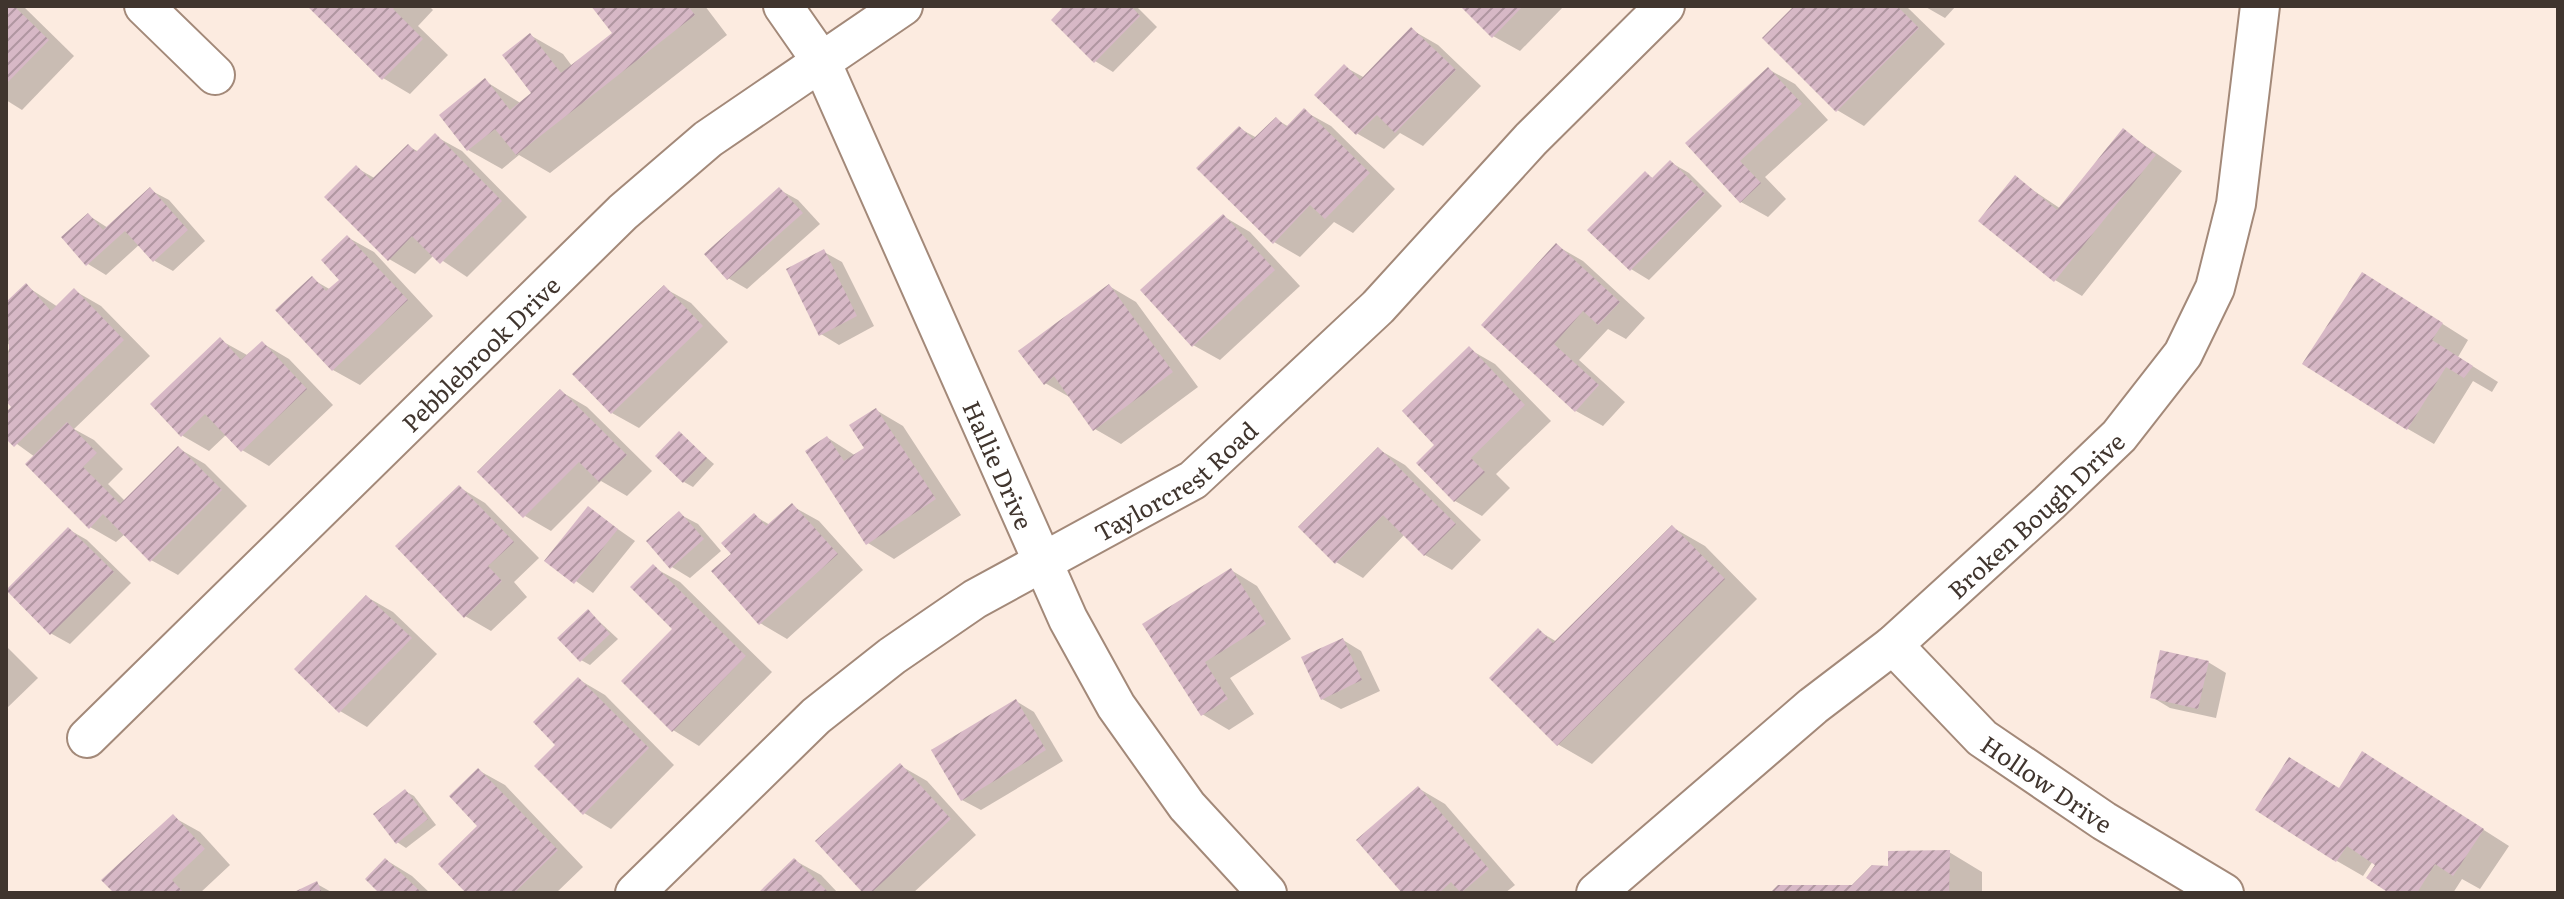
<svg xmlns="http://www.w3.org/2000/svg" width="2564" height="899" font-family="Literata,serif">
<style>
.shadow{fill:#0003}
.building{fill:url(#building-hatch)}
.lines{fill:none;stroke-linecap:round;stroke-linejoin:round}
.street-casing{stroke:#a38979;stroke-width:42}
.street{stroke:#fff;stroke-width:38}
.labels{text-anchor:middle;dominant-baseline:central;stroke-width:6;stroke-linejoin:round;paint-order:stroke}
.street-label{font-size:24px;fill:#40352e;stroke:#fcebe0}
</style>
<defs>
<pattern id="building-hatch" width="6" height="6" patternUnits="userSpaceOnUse" patternTransform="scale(2)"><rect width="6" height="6" fill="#d7b8c6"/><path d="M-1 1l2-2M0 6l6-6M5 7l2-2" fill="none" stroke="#b096a1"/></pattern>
</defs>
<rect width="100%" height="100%" fill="#fcebe0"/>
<g class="shadow">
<polygon points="6,6 23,6 74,56 22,110 6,100"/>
<polygon points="310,6 429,6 433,10 418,26 448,55 410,94 383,78"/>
<polygon points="594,6 705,6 727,35 550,173 519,155 502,169 468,150 485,81 522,104 534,94 530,35 563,54 572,66 615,33"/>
<polygon points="1067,6 1136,6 1157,27 1113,72 1095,61"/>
<polygon points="1463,6 1564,6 1520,51 1493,36"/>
<polygon points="1797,6 1906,6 1945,44 1864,126 1837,110"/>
<polygon points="1924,6 1956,6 1945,18"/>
<polygon points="1412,30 1438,45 1481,86 1423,146 1400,133 1384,149 1358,134 1317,95 1345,67 1365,78"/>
<polygon points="1768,69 1795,84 1828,120 1765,177 1786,199 1768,217 1741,202 1687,143"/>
<polygon points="1304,111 1331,126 1395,189 1353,233 1334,222 1300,257 1274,242 1239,128 1257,138 1276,119 1289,127"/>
<polygon points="2124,131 2182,171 2082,296 2055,280 2015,178 2061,209"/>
<polygon points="435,136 462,151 527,217 467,277 434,255 415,274 389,259 357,168 376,179 408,146 419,152"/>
<polygon points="1670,162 1689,173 1722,206 1649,280 1631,269 1645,173 1654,179"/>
<polygon points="150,190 169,200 205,241 173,271 155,261 140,244 106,275 88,264 88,215 108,228"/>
<polygon points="780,190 798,200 820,224 747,289 728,278"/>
<polygon points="1223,216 1250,232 1300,286 1220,360 1193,345"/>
<polygon points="347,237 374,252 433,316 360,385 333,370 312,279 331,290 342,280"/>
<polygon points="1557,246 1583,261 1645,318 1626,339 1608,329 1579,360 1625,402 1603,426 1576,411 1483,325"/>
<polygon points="824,252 842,262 874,326 839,345 821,334"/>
<polygon points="26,286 58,307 75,291 101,306 150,356 74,429 94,440 123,469 108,484 125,501 178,448 205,464 247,506 178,575 151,560 125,534 116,542 90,527 35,457 6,436 6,415 14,407 6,398 6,353 12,347 6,342 6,305"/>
<polygon points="1109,286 1136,302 1198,387 1121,444 1095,429 1073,399 1045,383"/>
<polygon points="664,288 691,303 728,342 639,428 612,413"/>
<polygon points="2389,290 2468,340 2458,357 2498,382 2492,392 2473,381 2434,444 2408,429"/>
<polygon points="220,340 247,355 262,343 289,359 333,405 269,466 242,450 227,434 209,451 183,436 152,404"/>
<polygon points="1469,349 1495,364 1551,421 1496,474 1510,488 1482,516 1455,501 1437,445"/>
<polygon points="560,391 587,407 652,471 627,496 601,481 551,531 525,516"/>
<polygon points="876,410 903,426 961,515 894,559 868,543 828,438 856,456 867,448"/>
<polygon points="679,434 714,464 693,487 684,482"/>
<polygon points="1378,449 1405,465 1481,540 1452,570 1425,555 1405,534 1363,578 1336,562"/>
<polygon points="459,487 485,503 539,558 514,582 527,597 491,631 465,616"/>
<polygon points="792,506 819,521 863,570 787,639 760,623 755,516 770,525"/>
<polygon points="589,509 635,541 593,593 547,561"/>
<polygon points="679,514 698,524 721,551 690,578 672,567"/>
<polygon points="1672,527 1705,546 1757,599 1592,764 1559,745 1492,678 1539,631 1557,642"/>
<polygon points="68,529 87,540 131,583 70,644 52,634 8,591"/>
<polygon points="653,567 680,582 772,672 699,746 673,730 675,629"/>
<polygon points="1231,570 1257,586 1291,639 1230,678 1254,714 1229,730 1202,714 1145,624"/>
<polygon points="367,597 393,612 437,654 367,727 340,711"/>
<polygon points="589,612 618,639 590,665 581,660"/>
<polygon points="1343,640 1361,651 1380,691 1341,709 1322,699"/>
<polygon points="6,646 38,678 6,709"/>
<polygon points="2208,662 2226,673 2216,718 2170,708 2152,697"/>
<polygon points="578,679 605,695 674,765 611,829 584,813"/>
<polygon points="1016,701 1034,712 1063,761 981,810 962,800"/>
<polygon points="2363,753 2509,846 2480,889 2462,879 2453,893 2393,893 2373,861 2363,876 2337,861 2340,790"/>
<polygon points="901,766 927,781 976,835 913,893 865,893"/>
<polygon points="478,770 505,785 583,867 556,893 469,893 480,826"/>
<polygon points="1418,788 1445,804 1515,885 1505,893 1405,893"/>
<polygon points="405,791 414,796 436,825 406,848 397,842"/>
<polygon points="173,817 200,832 230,865 200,893 116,893"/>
<polygon points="1949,852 1982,872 1982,893 1772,893 1853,887 1890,868"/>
<polygon points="386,860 412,876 430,893 382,893"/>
<polygon points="794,860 821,875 838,893 761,893"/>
<polygon points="317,884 333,893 297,893"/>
</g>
<g class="building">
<polygon points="6,6 14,6 49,40 6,84"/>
<polygon points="307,6 396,6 393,9 423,39 382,80"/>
<polygon points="591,6 688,6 695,15 516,155 495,129 467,151 439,115 485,78 510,110 531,93 502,55 530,33 561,73 612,33"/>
<polygon points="1064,6 1131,6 1140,16 1094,63 1051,20"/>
<polygon points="1460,6 1523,6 1492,38"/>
<polygon points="1794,6 1897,6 1919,28 1836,112 1762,38"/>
<polygon points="1411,27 1456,70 1395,133 1377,115 1356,135 1314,95 1344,64 1360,80"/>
<polygon points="1768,67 1802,104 1740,161 1761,183 1740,203 1685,143"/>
<polygon points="1304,108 1370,173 1325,219 1310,205 1273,244 1196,168 1239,126 1253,139 1276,117 1286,127"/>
<polygon points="2123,128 2156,155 2054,282 1978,221 2015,175 2057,210"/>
<polygon points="435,133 502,201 440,264 412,236 388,261 324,197 356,165 371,180 408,144 416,152"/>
<polygon points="1670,160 1705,194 1630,271 1587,230 1645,171 1652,178"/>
<polygon points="150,187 188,230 153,262 125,231 86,266 61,237 88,213 103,230"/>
<polygon points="779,187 803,213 727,280 704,254"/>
<polygon points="1223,214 1275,270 1192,347 1140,290"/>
<polygon points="347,235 408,300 332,371 275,310 312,276 326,291 339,280 321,260"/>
<polygon points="1556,243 1620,302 1598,325 1583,311 1554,344 1599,385 1575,412 1481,325"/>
<polygon points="824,249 857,316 819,336 786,269"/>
<polygon points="2362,272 2443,323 2432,340 2473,366 2464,378 2446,367 2407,430 2302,364"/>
<polygon points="26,283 51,311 74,288 124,340 14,447 6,439 6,412 11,407 6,401 9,347 6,302"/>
<polygon points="1109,284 1173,372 1093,431 1054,376 1044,385 1018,351"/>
<polygon points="664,285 703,326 611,414 572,374"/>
<polygon points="220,337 241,360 262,341 307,389 241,452 205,414 181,437 150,404"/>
<polygon points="1469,346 1525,405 1471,458 1485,472 1454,502 1416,463 1434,445 1402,411"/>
<polygon points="560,389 627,455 599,482 579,462 523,518 477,472"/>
<polygon points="876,408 936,499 866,545 805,451 827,436 844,461 864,448 849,425"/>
<polygon points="67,422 97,453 83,467 120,504 178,446 222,490 150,562 103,514 89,529 25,464"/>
<polygon points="679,431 707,458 683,483 655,456"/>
<polygon points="1378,447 1456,524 1424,556 1383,515 1335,564 1298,527"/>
<polygon points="459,485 514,542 488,566 502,581 464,618 395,546"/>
<polygon points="792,503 838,554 759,625 711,571 731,554 721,543 754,513 766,526"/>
<polygon points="588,506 618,529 574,584 544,561"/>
<polygon points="679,511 704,539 670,569 646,541"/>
<polygon points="1672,525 1725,579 1557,746 1489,678 1538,628 1553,643"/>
<polygon points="68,527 114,572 50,635 6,590"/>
<polygon points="653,564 746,656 672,732 621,681 672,629 630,587"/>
<polygon points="1231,568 1266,624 1205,662 1228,699 1201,716 1142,624"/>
<polygon points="366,595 412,638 339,713 294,669"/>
<polygon points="588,609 610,634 580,662 557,638"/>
<polygon points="1343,638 1362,680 1321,700 1301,657"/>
<polygon points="2160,650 2209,661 2198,709 2150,698"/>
<polygon points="578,677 649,748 583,815 534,766 555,745 533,722"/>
<polygon points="1016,699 1046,750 961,801 931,750"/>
<polygon points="2362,751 2484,829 2453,876 2435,864 2417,893 2389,893 2366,878 2375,865 2347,846 2336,862 2255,810 2289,757 2339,788"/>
<polygon points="900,763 951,819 871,893 863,893 815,841"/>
<polygon points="478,768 558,850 514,893 466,893 438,864 477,826 449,796"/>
<polygon points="1418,786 1489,869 1461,893 1451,882 1439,893 1402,893 1356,840"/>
<polygon points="405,789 428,819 396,844 373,814"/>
<polygon points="173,814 205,849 172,880 184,893 114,893 101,880"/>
<polygon points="1950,850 1949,893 1770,893 1778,885 1852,885 1872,865 1888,866 1888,851"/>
<polygon points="385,858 422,893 379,893 365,879"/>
<polygon points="794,858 829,893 758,893"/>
<polygon points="317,881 322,893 292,893"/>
</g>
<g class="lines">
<defs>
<g id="street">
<polyline points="144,6 215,75"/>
<path id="s1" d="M783,6l37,53 248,560 48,87 71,100 80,87"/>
<path id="s2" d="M1893,645l89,93 122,83 120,72"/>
<path id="s3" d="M87,738l536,-526 85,-73 195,-133"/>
<path id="s4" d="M635,893l181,-177 76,-60 83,-57 218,-119 185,-173 153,-168 134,-133"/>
<path id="s5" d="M1596,893l217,-187 80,-61 156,-142 70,-67 64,-82 32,-66 21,-84 24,-198"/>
</g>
</defs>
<use href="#street" class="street-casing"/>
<use href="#street" class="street"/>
</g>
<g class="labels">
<g class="street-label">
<text stroke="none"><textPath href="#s3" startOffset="550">Pebblebrook Drive</textPath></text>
<text stroke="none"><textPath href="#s1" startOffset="508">Hallie Drive</textPath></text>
<text stroke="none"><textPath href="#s4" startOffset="684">Taylorcrest Road</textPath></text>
<text stroke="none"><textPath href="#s5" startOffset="580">Broken Bough Drive</textPath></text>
<text stroke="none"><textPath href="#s2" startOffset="208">Hollow Drive</textPath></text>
</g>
</g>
<rect width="2564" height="899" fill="none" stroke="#40352e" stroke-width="16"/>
</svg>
